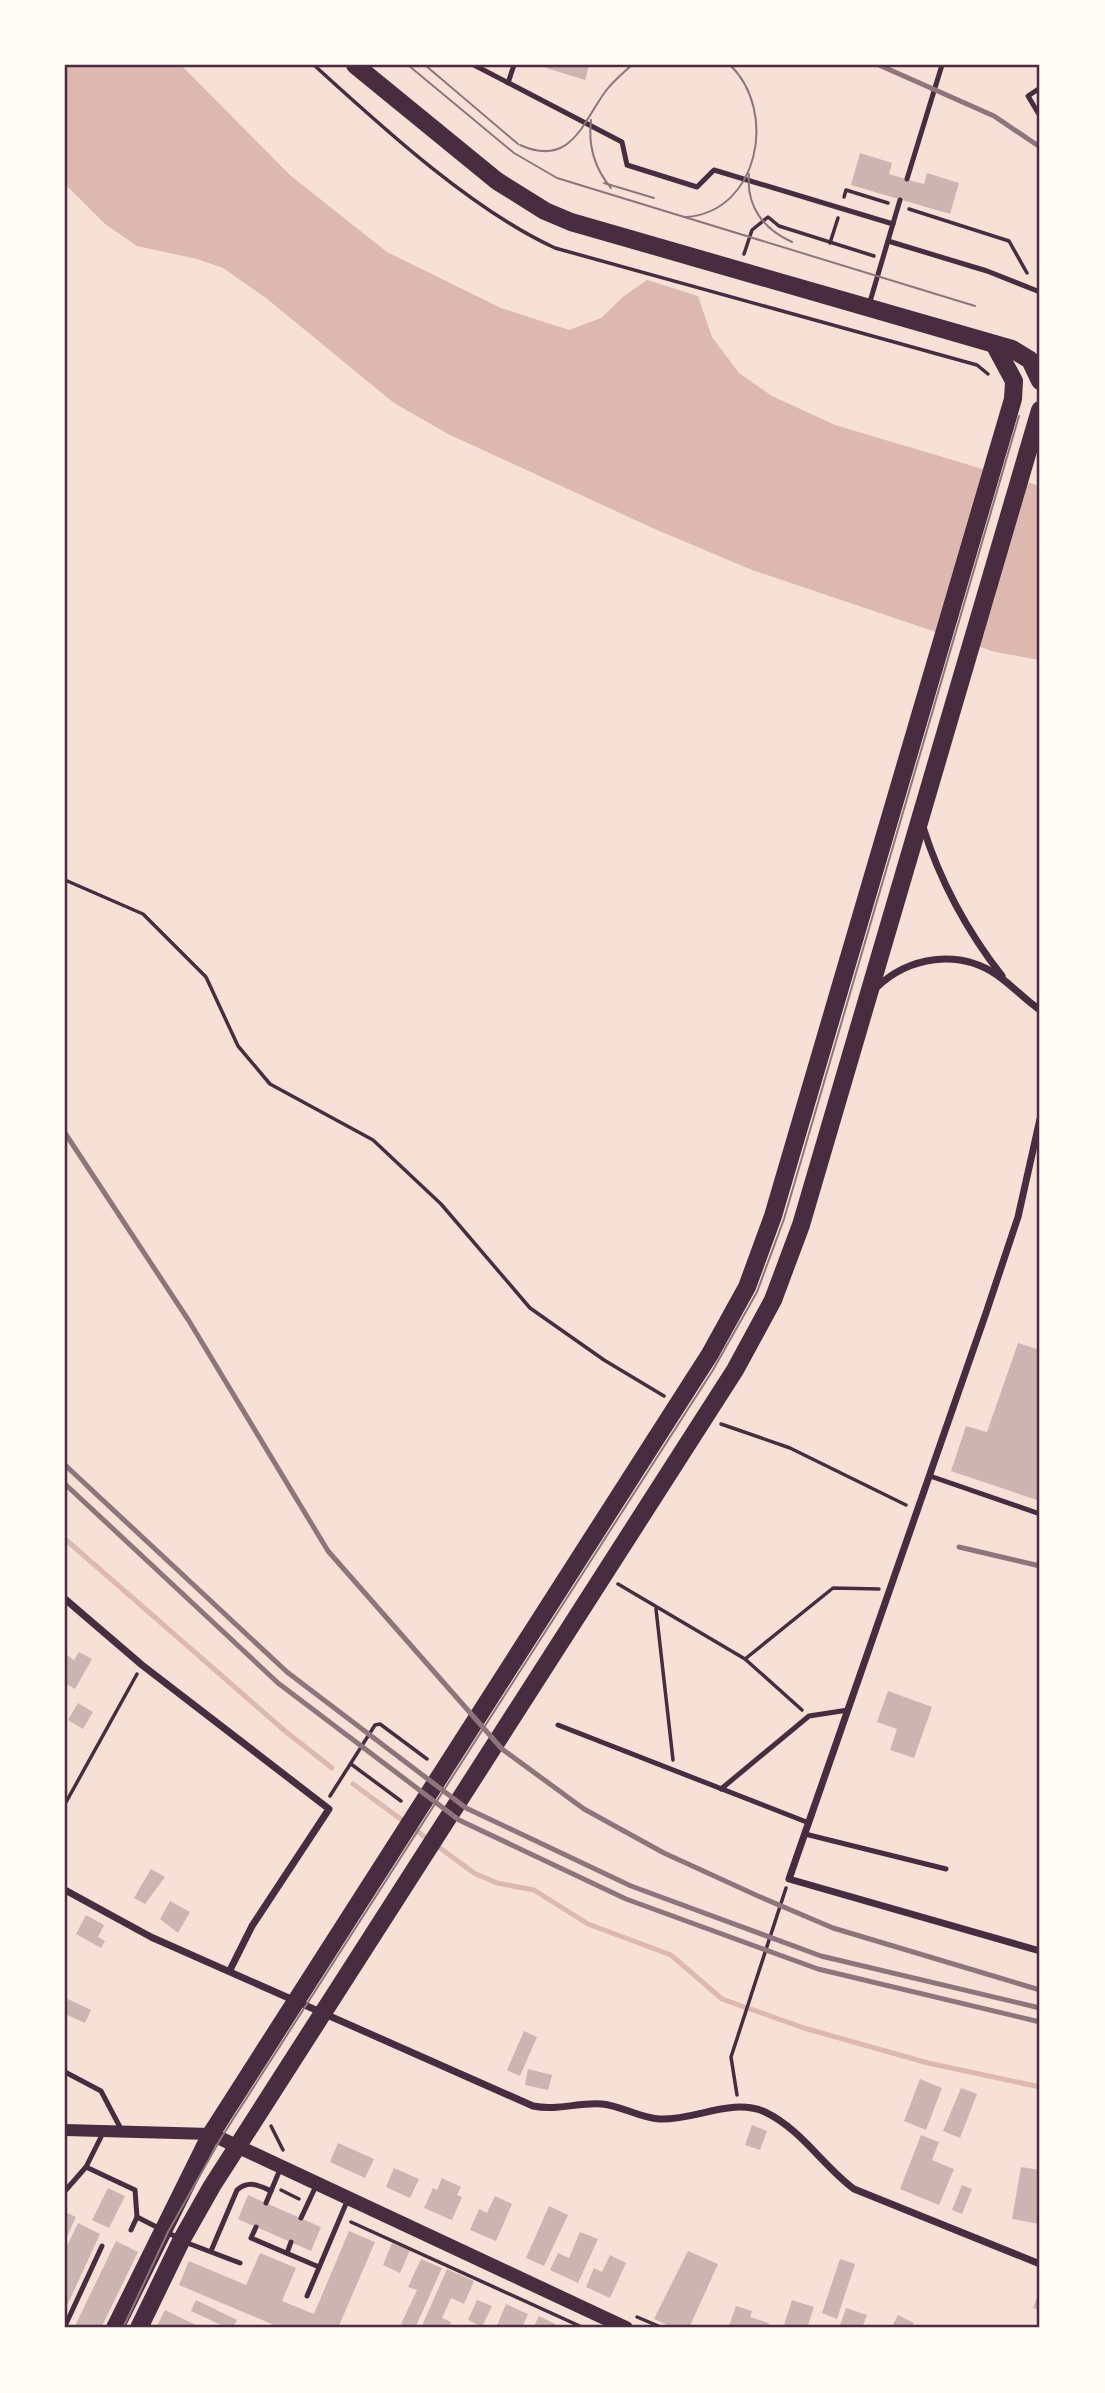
<svg xmlns="http://www.w3.org/2000/svg" width="1105" height="2393" font-family="'Nunito Sans',sans-serif">
<style>
.water{fill:#dcb8b0}
.pier{fill:#f7e1d7}
.lines{fill:none;stroke-linecap:round;stroke-linejoin:round}
.stream{stroke:#dcb8b0;stroke-width:5}
.building{fill:#ccb4b1}
.path{stroke:#4a2c40;stroke-width:3.5}
.service{stroke:#4a2c40;stroke-width:5}
.minor{stroke:#4a2c40;stroke-width:7}
.tertiary{stroke:#4a2c40;stroke-width:12}
.secondary{stroke:#4a2c40;stroke-width:14}
.trunk{stroke:#4a2c40;stroke-width:18}
.tram{stroke:#8f747c;stroke-width:2}
.rail{stroke:#8f747c;stroke-width:5}
.neatline{fill:none;stroke:#4a2c40;stroke-width:2.5}
</style>
<rect width="100%" height="100%" fill="#f7e1d7"/>
<polygon class="water" points="65,65 181,65 291,176 387,252 501,308 569,330 601,318 624,296 647,280 698,296 712,337 739,373 772,396 835,425 1040,486 1040,660 995,652 752,570 657,530 448,434 394,403 266,298 223,268 197,259 137,246 105,224 65,184"/>
<polygon class="pier" points="986,466 1027,478 976,650 936,636"/>
<g class="lines">
<g class="stream">
<polyline points="65,1539 285,1731 332,1768"/>
<polyline points="353,1784 474,1873 497,1883 534,1890 588,1924 671,1955 722,1999 804,2028 928,2063 1040,2087"/>
</g>
</g>
<g class="building">
<polygon points="537,65 589,65 585,80"/>
<polygon points="860,153 892,163 889,174 916,182 924,184 927,173 959,183 950,214 851,185"/>
<polygon points="1018,1343 1040,1350 1040,1501 951,1471 966,1426 987,1432"/>
<polygon points="79,1652 92,1659 75,1689 65,1683 65,1654 74,1660"/>
<polygon points="888,1691 932,1707 914,1758 890,1750 897,1729 877,1722"/>
<polygon points="78,1703 93,1712 83,1729 68,1720"/>
<polygon points="151,1869 165,1877 145,1904 134,1898"/>
<polygon points="170,1901 190,1912 178,1933 160,1919"/>
<polygon points="86,1915 104,1925 98,1937 105,1941 101,1948 76,1934"/>
<polygon points="68,1999 91,2010 85,2023 65,2014"/>
<polygon points="524,2031 537,2037 520,2076 507,2070"/>
<polygon points="528,2069 552,2075 548,2090 525,2085"/>
<polygon points="920,2079 942,2088 926,2130 904,2121"/>
<polygon points="961,2088 977,2094 960,2138 943,2131"/>
<polygon points="752,2125 767,2131 760,2150 745,2145"/>
<polygon points="921,2135 939,2142 932,2160 954,2169 939,2205 900,2189"/>
<polygon points="338,2143 374,2159 365,2178 330,2162"/>
<polygon points="1021,2167 1040,2170 1040,2224 1012,2219"/>
<polygon points="394,2168 419,2179 410,2198 386,2187"/>
<polygon points="442,2178 461,2187 457,2195 462,2197 452,2220 424,2208 433,2188 437,2190"/>
<polygon points="962,2185 972,2189 962,2214 952,2210"/>
<polygon points="108,2188 125,2196 109,2228 92,2220"/>
<polygon points="248,2195 321,2227 311,2251 238,2219"/>
<polygon points="495,2196 512,2204 496,2241 470,2230 479,2209 487,2213"/>
<polygon points="549,2206 568,2215 544,2266 526,2258"/>
<polygon points="65,2212 76,2217 65,2241"/>
<polygon points="78,2223 100,2234 65,2310 65,2250"/>
<polygon points="349,2231 375,2242 338,2328 281,2328 179,2285 189,2261 246,2285 260,2253 296,2268 282,2301 314,2314"/>
<polygon points="580,2232 598,2239 578,2283 550,2270 558,2253 569,2258"/>
<polygon points="116,2241 138,2252 101,2328 74,2328"/>
<polygon points="392,2243 410,2250 400,2273 383,2265"/>
<polygon points="688,2251 718,2264 689,2328 674,2328 654,2319"/>
<polygon points="610,2255 626,2263 610,2298 586,2287 594,2268 602,2272"/>
<polygon points="421,2259 442,2268 415,2328 410,2328 401,2324 417,2290 408,2287"/>
<polygon points="840,2259 855,2264 837,2319 822,2313"/>
<polygon points="447,2269 474,2281 464,2304 451,2298 442,2318 451,2322 448,2328 421,2328"/>
<polygon points="1040,2289 1040,2310 1033,2308"/>
<polygon points="196,2300 237,2320 233,2328 227,2328 191,2311"/>
<polygon points="477,2300 492,2306 482,2327 468,2320"/>
<polygon points="792,2300 814,2307 807,2328 783,2328"/>
<polygon points="506,2304 528,2314 522,2328 496,2328"/>
<polygon points="736,2306 752,2311 750,2317 769,2323 767,2328 729,2326"/>
<polygon points="846,2308 867,2315 862,2328 839,2328"/>
<polygon points="165,2310 202,2328 156,2328"/>
<polygon points="898,2315 914,2323 911,2328 891,2328"/>
<polygon points="539,2316 555,2324 553,2328 533,2328"/>
</g>
<g class="lines">
<g class="path">
<path d="M314,65c68,62 158,145 241,183l422,117 11,9"/>
<polyline points="844,197 846,190 888,203"/>
<polyline points="909,209 1009,241 1027,273"/>
<polyline points="830,243 838,218"/>
<polyline points="744,254 752,230 768,217 779,226 874,256"/>
<polyline points="65,880 143,914 206,977 238,1046 270,1084 373,1140 441,1204 530,1308 604,1360 664,1396"/>
<polyline points="721,1424 790,1448 906,1505"/>
<polyline points="618,1584 745,1659 802,1710"/>
<polyline points="656,1609 673,1760"/>
<polyline points="745,1659 833,1588 879,1589"/>
<polyline points="351,1764 401,1801"/>
<polyline points="330,1796 375,1725 380,1724 427,1759"/>
<polyline points="65,1804 137,1674"/>
<polyline points="737,2095 731,2057 786,1888"/>
<polyline points="271,2126 283,2150"/>
<polyline points="281,2190 299,2199"/>
<polyline points="351,2222 584,2328"/>
<polyline points="637,2317 663,2328"/>
</g>
<g class="service">
<polyline points="474,65 622,142 627,165 697,187 714,170 893,224"/>
<polyline points="508,83 514,65"/>
<polyline points="1040,88 1028,96 1040,116"/>
<polyline points="907,179 942,65"/>
<polyline points="888,241 987,271 1040,292"/>
<polyline points="869,305 900,200"/>
<polyline points="930,1476 1040,1514"/>
<polyline points="558,1725 809,1823"/>
<polyline points="721,1789 809,1716 848,1710"/>
<polyline points="805,1834 946,1869"/>
<polyline points="65,2072 101,2091 121,2129"/>
<polyline points="86,2167 135,2190 137,2217 190,2244 240,2263"/>
<polyline points="65,2191 86,2167 104,2131"/>
<polyline points="266,2203 281,2167"/>
<polyline points="301,2218 316,2186"/>
<polyline points="256,2227 251,2238 319,2267"/>
<polyline points="131,2230 137,2217"/>
<path d="M211,2251l26,-61c12,-10 21,-5 34,1"/>
<polyline points="287,2253 291,2242"/>
<polyline points="307,2296 348,2199"/>
<polyline points="65,2326 102,2246"/>
</g>
<g class="minor">
<path d="M923,827c17,54 44,104 79,149"/>
<path d="M876,988c33,-32 83,-39 121,-13 16,11 28,25 43,35"/>
<polyline points="1040,1119 1018,1217 986,1313 789,1879 1040,1951"/>
<polyline points="65,1599 142,1665 329,1809 252,1926 230,1970"/>
<path d="M65,1890l86,47 382,169c24,5 46,-4 69,-2 20,2 38,14 57,15 35,2 73,-22 106,-7 36,17 58,54 89,77l186,75"/>
</g>
<polyline class="tertiary" points="65,2130 211,2134"/>
<polyline class="secondary" points="211,2134 626,2328"/>
<g class="trunk">
<polyline points="355,65 497,181 545,211 571,222 1012,349 1030,360 1040,381"/>
<polyline points="115,2328 211,2134 710,1354 747,1287 773,1216 1013,399 1014,381 994,344"/>
<polyline points="139,2328 182,2239 212,2186 735,1370 773,1300 801,1225 1040,410"/>
</g>
<g class="tram">
<polyline points="408,65 514,153 557,178 975,306"/>
<polyline points="425,65 518,144"/>
<path d="M591,120c-3,25 4,49 20,68"/>
<path d="M520,145c51,23 63,-23 85,-53 8,-11 18,-19 27,-27"/>
<path d="M749,174c-3,32 14,55 43,68"/>
<polyline points="604,183 654,198"/>
<path d="M686,217c73,-5 92,-106 44,-152"/>
<polyline points="123,2328 168,2232 221,2138 713,1370 757,1292 784,1219 1019,416"/>
</g>
<g class="rail">
<polyline points="879,65 994,116 1040,147"/>
<polyline points="65,1133 189,1321 328,1551 502,1749 584,1809 664,1853 758,1896 833,1928 1040,1990"/>
<polyline points="65,1465 287,1672 466,1808 631,1886 821,1956 1040,2008"/>
<polyline points="65,1484 278,1683 459,1820 626,1899 818,1969 1040,2022"/>
<polyline points="959,1547 1040,1566"/>
</g>
</g>
<rect width="1105" height="2393" fill="none" stroke="#fffaf5" stroke-width="133"/>
<rect x="66" y="66" width="972" height="2260" class="neatline"/>
</svg>
